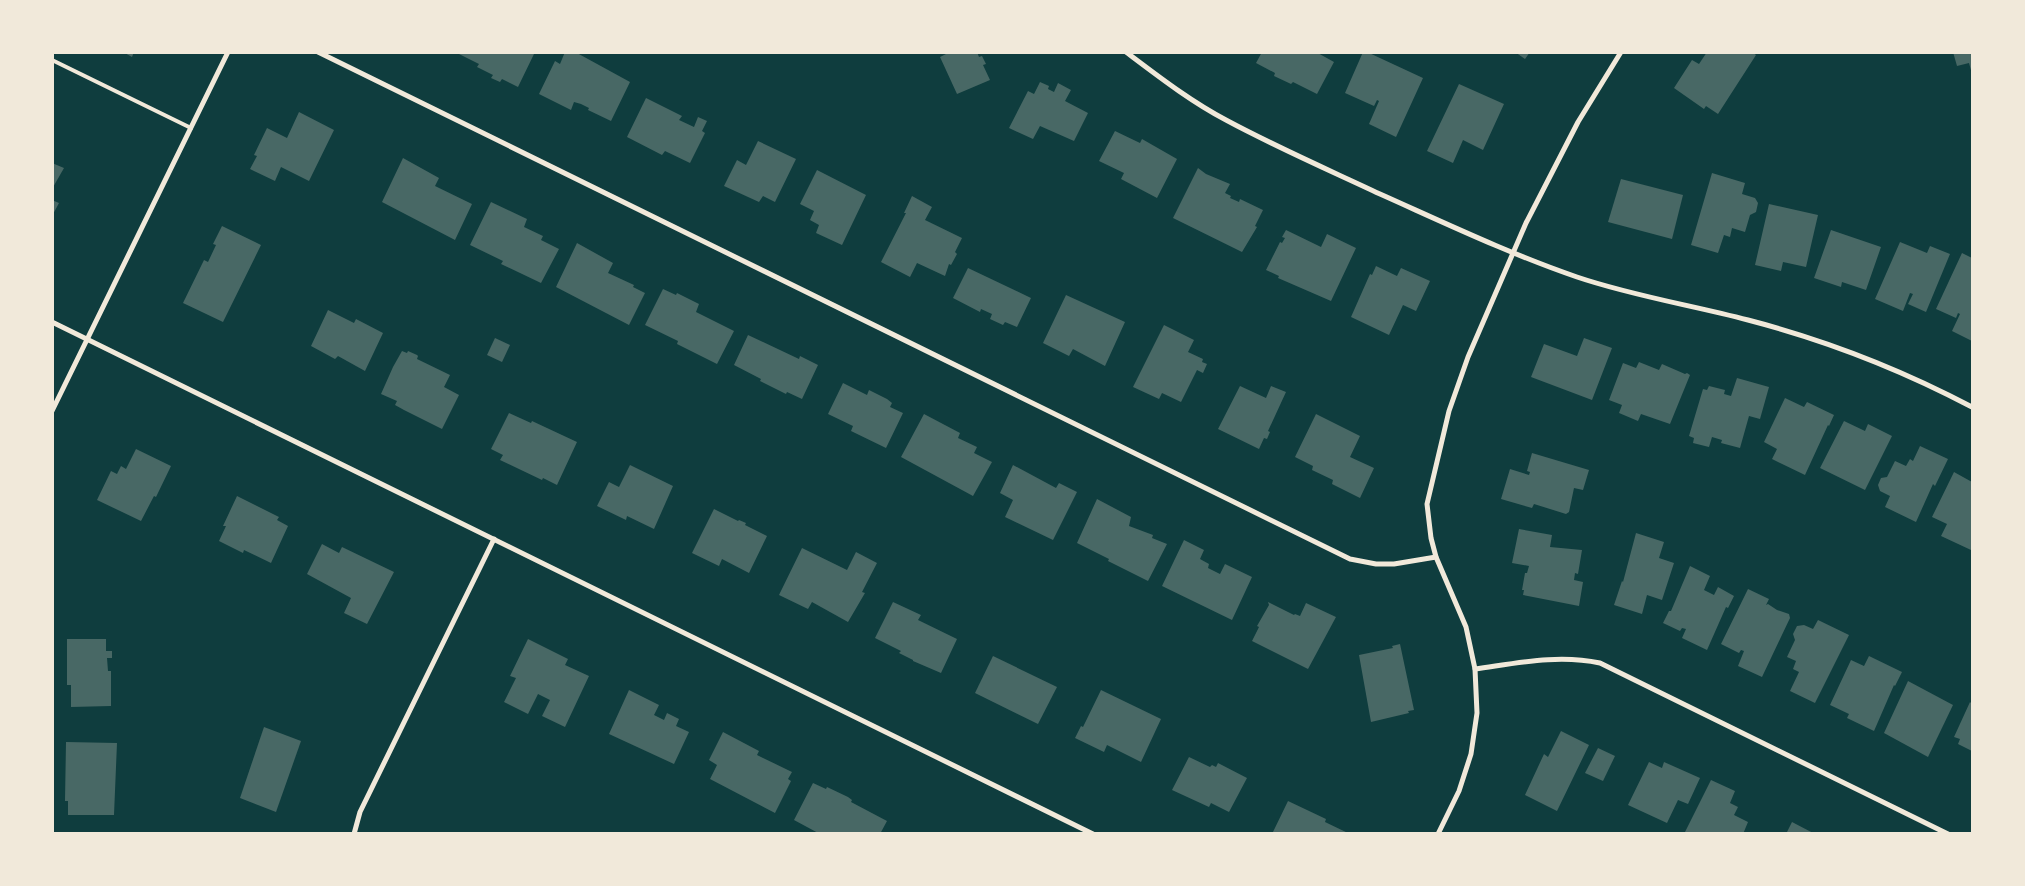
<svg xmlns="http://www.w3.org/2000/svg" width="2025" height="886" font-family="Merriweather,serif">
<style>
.building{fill:#486865}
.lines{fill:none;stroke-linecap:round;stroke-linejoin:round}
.service{stroke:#f1e9da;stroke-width:4}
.minor{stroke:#f1e9da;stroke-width:5}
</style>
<rect width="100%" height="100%" fill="#0f3d3e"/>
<g class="building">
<polygon points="123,52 134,52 132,57"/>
<polygon points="455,52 530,52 534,54 518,87 502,79 500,82 491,78 493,75 477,67 479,64"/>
<polygon points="565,52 577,53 630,82 611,121 588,110 589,108 581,104 574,102 571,110 539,94 555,61 560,64"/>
<polygon points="950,52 977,52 979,57 982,56 986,64 983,65 990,80 957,94 940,57"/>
<polygon points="1262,52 1316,52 1334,62 1317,94 1293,82 1291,84 1274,76 1275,73 1256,63"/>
<polygon points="1363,52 1367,52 1423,78 1396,137 1369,124 1379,101 1377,100 1374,106 1345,93"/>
<polygon points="1515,52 1530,52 1525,59"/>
<polygon points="1707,52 1752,52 1756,55 1718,114 1706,106 1704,109 1674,88 1692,60 1699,64"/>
<polygon points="1953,52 1972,52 1972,74 1969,63 1957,66"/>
<polygon points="1040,82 1049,86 1048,89 1054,92 1058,83 1071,90 1065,101 1088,113 1074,141 1040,126 1033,139 1009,128 1028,91 1034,94"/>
<polygon points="1459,84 1504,104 1483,150 1463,140 1453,163 1427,151"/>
<polygon points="646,98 682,116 679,120 694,127 698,117 707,121 702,131 705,133 690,163 665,151 662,155 627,137"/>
<polygon points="299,112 334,130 309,181 281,167 275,181 250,169 257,156 254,155 267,128 287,138"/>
<polygon points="1115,131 1140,143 1142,139 1177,159 1157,198 1121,179 1124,173 1099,161"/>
<polygon points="758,141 796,159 775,202 763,196 759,202 724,186 737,160 746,165"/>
<polygon points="403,158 439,178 435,186 472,204 455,240 382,202"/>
<polygon points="52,163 64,168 52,189"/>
<polygon points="1198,168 1206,174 1230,184 1225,193 1231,196 1230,198 1239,202 1240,199 1263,210 1255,226 1257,227 1242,252 1173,218"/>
<polygon points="817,170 866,195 842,245 816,233 819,225 810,220 814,211 800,204"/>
<polygon points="1712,173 1745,183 1742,194 1755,198 1758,203 1756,212 1750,215 1745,232 1732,228 1730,237 1724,235 1718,253 1691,245"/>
<polygon points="1621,179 1683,195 1672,239 1608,222"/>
<polygon points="912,196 932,207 925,220 962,238 955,252 957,254 951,265 949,264 945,276 917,263 910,277 881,262 906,213 904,213"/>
<polygon points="52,200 59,203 52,216"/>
<polygon points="491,202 527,219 524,227 543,236 541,240 559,249 541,283 501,264 503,261 470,245"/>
<polygon points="1769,204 1818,215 1806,267 1783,262 1781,271 1755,265"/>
<polygon points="222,226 261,245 223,322 183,303 204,260 208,262 216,245 213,244"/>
<polygon points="1286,230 1321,247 1327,234 1356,248 1331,301 1278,278 1279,276 1266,270 1280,242 1282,243 1285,238 1282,237"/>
<polygon points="1831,230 1881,247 1866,290 1842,282 1841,287 1814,278"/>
<polygon points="1900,242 1927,253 1930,246 1950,254 1926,312 1908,304 1913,294 1910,293 1903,311 1875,299"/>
<polygon points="577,243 613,263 608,273 634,285 633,287 645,293 629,325 556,287"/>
<polygon points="1962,253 1972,258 1972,341 1952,331 1960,314 1958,313 1956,318 1936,309"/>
<polygon points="1376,266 1397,276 1401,268 1430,281 1416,311 1403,305 1389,335 1351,317 1370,274 1372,275"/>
<polygon points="968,268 1031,298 1017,327 1005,322 1003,325 990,319 992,314 981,309 980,312 953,298"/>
<polygon points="663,289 676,295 677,293 699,304 696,312 734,331 717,364 677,344 678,341 645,325"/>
<polygon points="1066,295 1125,322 1105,366 1073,349 1069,356 1043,343"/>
<polygon points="328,310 354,323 356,319 383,333 365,371 338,356 335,359 311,346"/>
<polygon points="1164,325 1194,340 1188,352 1203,359 1202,362 1207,364 1203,373 1197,370 1181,402 1162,393 1159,399 1133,387"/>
<polygon points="748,335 799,359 800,356 818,365 802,399 787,392 786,394 760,381 761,379 734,365"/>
<polygon points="495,338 510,345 502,362 487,355"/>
<polygon points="1584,338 1612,348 1592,400 1531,377 1544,344 1577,356"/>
<polygon points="402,351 407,353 408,351 417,355 418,356 417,359 450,375 444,387 459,395 442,429 404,410 395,405 397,401 381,394 393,367"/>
<polygon points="1639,362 1659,370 1662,364 1685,374 1687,373 1690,375 1670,424 1641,414 1638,421 1619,413 1622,405 1609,400 1623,363 1636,368"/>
<polygon points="1737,378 1769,387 1760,419 1749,416 1740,448 1721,443 1722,440 1712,437 1709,447 1693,443 1694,438 1689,436 1703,389 1707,390 1709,386 1725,390 1724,394 1731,396"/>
<polygon points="843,383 867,395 869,390 887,399 892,403 890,407 903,413 886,448 851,431 853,426 828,414"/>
<polygon points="1240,386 1266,398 1271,386 1286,392 1268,431 1270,432 1267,439 1264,438 1259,449 1218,429"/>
<polygon points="1785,398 1804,407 1807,402 1834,415 1829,426 1828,425 1805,475 1772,459 1777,449 1764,442"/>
<polygon points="509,413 531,423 532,421 577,442 557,485 543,478 542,480 500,460 503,455 491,449"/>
<polygon points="924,414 960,433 958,438 977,447 974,453 992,462 973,496 901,457"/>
<polygon points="1316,414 1360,436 1350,457 1374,468 1360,498 1332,484 1333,480 1312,470 1313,466 1295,457"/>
<polygon points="1844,421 1865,431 1868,424 1892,436 1865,490 1820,468"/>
<polygon points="1920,446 1948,459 1935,486 1933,484 1916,522 1885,507 1890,496 1880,491 1878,485 1881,478 1887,477 1895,461 1906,466 1910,459 1913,461"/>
<polygon points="136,449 171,466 156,497 154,496 141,521 97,500 111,471 117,474 121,466 126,469"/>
<polygon points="1532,453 1589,470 1583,490 1574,488 1569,512 1566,514 1534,504 1532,508 1501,499 1510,469 1529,475 1530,472 1527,471"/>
<polygon points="630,465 673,486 654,529 627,516 626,520 597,506 609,482 619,487"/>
<polygon points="1013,465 1056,488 1059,483 1077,492 1053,540 1005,517 1013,500 1000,493"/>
<polygon points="1954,472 1972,482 1971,550 1941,536 1947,524 1932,517"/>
<polygon points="237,496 279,517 277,520 288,526 271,563 244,550 243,553 219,541 226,526 223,526"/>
<polygon points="1097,499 1131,517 1129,526 1153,535 1152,538 1167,544 1148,581 1108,561 1109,559 1077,543"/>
<polygon points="714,509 738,521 739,520 746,523 745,525 767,536 749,573 722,559 719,566 692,553"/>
<polygon points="1519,529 1552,535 1550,547 1582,550 1578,574 1575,573 1574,580 1583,582 1579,606 1523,595 1524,590 1522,590 1525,573 1527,573 1529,566 1512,563"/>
<polygon points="1636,533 1664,542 1659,558 1674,563 1662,600 1647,595 1642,614 1614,605 1622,581 1623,582"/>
<polygon points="1184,540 1204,550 1200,559 1209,564 1208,568 1220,574 1225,564 1252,577 1232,620 1162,586"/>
<polygon points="322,544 339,553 342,547 394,572 367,624 344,613 351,598 307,574"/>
<polygon points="802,548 847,570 856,552 877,563 862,592 865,593 848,622 812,602 808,609 779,595"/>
<polygon points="1690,566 1710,576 1704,590 1714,595 1718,587 1734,596 1728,608 1726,607 1707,650 1682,638 1686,629 1682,628 1680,631 1663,623 1669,611 1671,611"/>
<polygon points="1748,589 1769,599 1766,605 1768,604 1777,610 1789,614 1790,618 1762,677 1738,666 1744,651 1741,650 1739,653 1721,644"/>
<polygon points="893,602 921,615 918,620 957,639 941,673 913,661 913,660 899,653 901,651 875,638"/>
<polygon points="1268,602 1294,615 1295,614 1300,616 1306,603 1336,617 1308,669 1252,641 1259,627 1257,626 1269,605"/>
<polygon points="1818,620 1849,635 1815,703 1790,691 1799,672 1793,669 1796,661 1787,657 1795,640 1793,634 1797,626 1804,625 1813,629"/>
<polygon points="67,639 106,639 106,651 112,651 112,658 107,658 108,671 111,671 111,706 71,707 71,685 67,685"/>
<polygon points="528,639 568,659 565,665 589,676 565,727 542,716 550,700 538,694 528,714 504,702 516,678 510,676"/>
<polygon points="1400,644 1414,710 1408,711 1409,713 1371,722 1359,655 1393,648 1392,646"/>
<polygon points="993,656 1057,687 1038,724 975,693"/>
<polygon points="1869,656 1902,672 1895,686 1894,685 1874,731 1847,718 1849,714 1830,705 1851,660 1864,666"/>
<polygon points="1908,681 1953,705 1928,757 1884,733"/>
<polygon points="629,690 659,705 654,715 664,720 667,713 679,719 676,726 689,732 674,764 609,734"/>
<polygon points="1101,690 1161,719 1141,762 1107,745 1104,752 1075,738 1081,726 1083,727"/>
<polygon points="1970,702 1972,704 1972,751 1958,744 1960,739 1954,737"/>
<polygon points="264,727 301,741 276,812 240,798"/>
<polygon points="1561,731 1589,745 1557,811 1525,795 1544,754 1548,757"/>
<polygon points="723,732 759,751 757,755 792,772 788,779 791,781 775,813 710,779 717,765 709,760"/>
<polygon points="66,742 117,743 114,815 68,815 68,801 65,801"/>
<polygon points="1598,748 1615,756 1603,781 1585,773"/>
<polygon points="1189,757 1210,767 1212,765 1216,767 1218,763 1247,778 1229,812 1211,803 1209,807 1172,790"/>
<polygon points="1649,762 1662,768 1664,762 1700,778 1688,804 1678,800 1667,823 1628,805"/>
<polygon points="1711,780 1735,791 1730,803 1738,807 1734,815 1748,822 1743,834 1685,832"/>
<polygon points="813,783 826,789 827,787 848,797 852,800 851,802 887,821 880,834 820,834 794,820"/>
<polygon points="1288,801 1326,819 1325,822 1350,834 1272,834"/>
<polygon points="1792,822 1815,834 1786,834"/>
</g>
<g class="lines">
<polyline class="service" points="52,60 191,128"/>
<g class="minor">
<polyline points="318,52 1350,559 1376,564 1394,564 1436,557"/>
<path d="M1126,52c32,24 64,49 100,68 50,27 103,50 154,74 65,29 130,60 197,83 56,19 114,28 171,43 77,20 154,50 224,87"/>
<polyline points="52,322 1093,834"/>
<polyline points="52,411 228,52"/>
<path d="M1475,669c43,-6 83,-15 125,-6l348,171"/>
<polyline points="354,834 360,812 494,539"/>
<polyline points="1438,834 1459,791 1471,754 1477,713 1475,669 1466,627 1436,557 1431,538 1427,504 1449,411 1468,357 1526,223 1578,122 1621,52"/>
</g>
</g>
<rect width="2025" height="886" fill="none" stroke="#f1e9da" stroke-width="108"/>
</svg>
